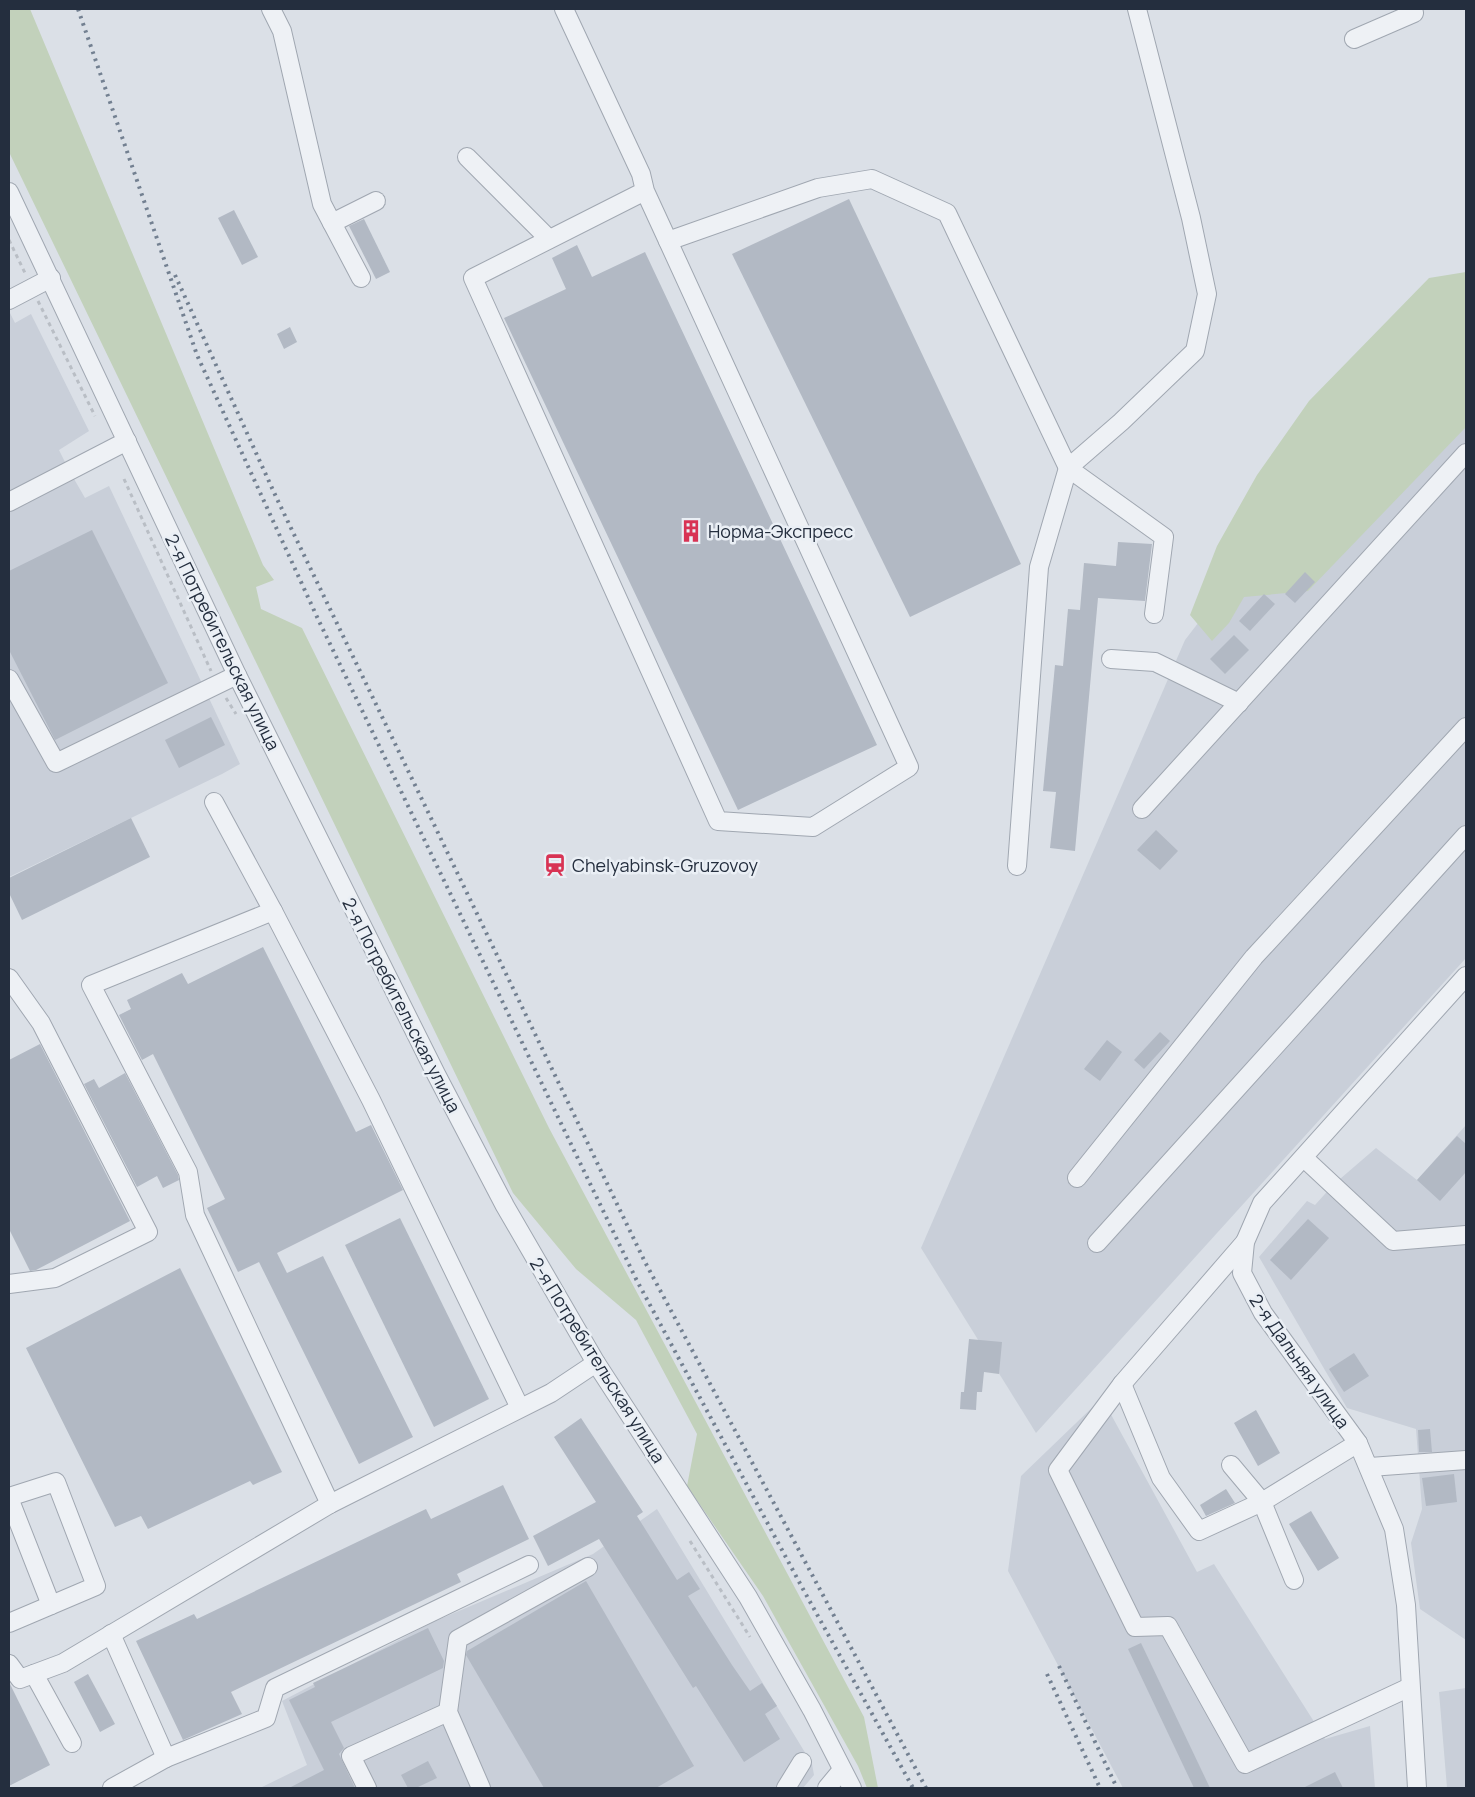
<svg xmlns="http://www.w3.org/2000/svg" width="1475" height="1797" font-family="Manrope,sans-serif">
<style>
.built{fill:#c9cfd9}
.green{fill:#c2d1bb}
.building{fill:#b2b9c4}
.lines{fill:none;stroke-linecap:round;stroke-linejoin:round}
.minor-casing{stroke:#a0a7b1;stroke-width:20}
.path{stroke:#b9bec5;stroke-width:3;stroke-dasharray:4 4;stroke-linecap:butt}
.minor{stroke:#eef1f5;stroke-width:18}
.rail{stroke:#738091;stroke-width:4;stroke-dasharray:2.5 5;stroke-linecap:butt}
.labels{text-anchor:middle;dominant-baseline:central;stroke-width:5;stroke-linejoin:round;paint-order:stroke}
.poi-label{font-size:18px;fill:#242e3e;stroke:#eaeff5;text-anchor:start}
.street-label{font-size:18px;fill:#242e3e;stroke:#eaeff5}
</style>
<rect width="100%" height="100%" fill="#dbe0e7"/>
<g class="built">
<polygon points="1466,276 1466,958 1036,1433 921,1248 1185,640"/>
<polygon points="9,311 15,323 31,314 89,431 59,450 70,472 85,498 109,486 240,764 222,774 9,877"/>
<polygon points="1466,1125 1466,1640 1420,1609 1411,1543 1422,1509 1416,1429 1347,1408 1259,1257 1307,1201 1315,1205 1333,1185 1376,1148 1417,1180"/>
<polygon points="1102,1398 1197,1572 1214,1564 1325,1739 1370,1726 1375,1788 1123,1788 1008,1571 1021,1476"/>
<polygon points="657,1509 812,1764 814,1775 803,1788 260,1788 307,1765 282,1701 433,1622 593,1554"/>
<polygon points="1466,1688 1466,1788 1447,1788 1439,1692"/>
</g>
<g class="green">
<polygon points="9,9 30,9 263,565 274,580 256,587 261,609 302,628 549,1128 864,1717 878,1788 867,1788 858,1766 763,1596 687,1486 697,1434 636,1320 576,1269 513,1193 9,152"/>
<polygon points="1466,272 1466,427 1308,591 1244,597 1229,623 1212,641 1190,615 1217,546 1257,475 1309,401 1429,278"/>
</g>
<g class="building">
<polygon points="849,199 1021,564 910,617 732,254"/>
<polygon points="234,210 258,257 242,265 218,218"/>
<polygon points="364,219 390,272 376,279 349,226"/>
<polygon points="577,245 592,277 645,252 877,745 738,810 504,318 566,289 552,258"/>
<polygon points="290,327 297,342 284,349 277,334"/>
<polygon points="92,530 168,683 55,740 9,650 9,571"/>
<polygon points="1118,542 1152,544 1145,601 1098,598 1075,851 1050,848 1056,792 1043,791 1055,665 1063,666 1068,609 1080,610 1084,563 1116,566"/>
<polygon points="1305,572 1315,582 1295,603 1285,594"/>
<polygon points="1264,594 1275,604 1250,631 1239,621"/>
<polygon points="1234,635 1249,650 1225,674 1210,659"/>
<polygon points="211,717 225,745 179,768 165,740"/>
<polygon points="131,818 150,857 22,920 9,893 9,878"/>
<polygon points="1156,830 1178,851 1160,870 1137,850"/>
<polygon points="263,947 356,1132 371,1125 403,1190 277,1253 287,1273 323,1256 413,1437 359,1464 259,1262 238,1272 207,1208 225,1199 153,1054 142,1060 119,1015 131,1009 127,1000 182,973 188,984"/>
<polygon points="1160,1032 1170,1041 1144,1069 1134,1060"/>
<polygon points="1107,1040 1122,1052 1100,1081 1084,1069"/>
<polygon points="40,1044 130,1221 36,1270 30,1271 9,1229 9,1060"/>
<polygon points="125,1073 178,1175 179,1180 163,1188 157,1176 137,1187 84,1084 94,1079 99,1088"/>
<polygon points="1457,1136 1466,1144 1466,1172 1440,1201 1417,1180"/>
<polygon points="400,1218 489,1399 434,1427 345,1245"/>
<polygon points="1308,1219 1329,1238 1291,1280 1270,1260"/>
<polygon points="180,1268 282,1472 253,1485 250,1481 148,1529 141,1516 115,1527 26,1348"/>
<polygon points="969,1339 1002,1342 999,1374 984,1372 982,1392 977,1392 976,1410 960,1409 961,1392 964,1392"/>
<polygon points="1354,1353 1369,1376 1344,1392 1329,1369"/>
<polygon points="1256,1410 1280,1453 1258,1466 1234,1423"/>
<polygon points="581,1418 643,1512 637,1516 677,1580 689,1572 700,1589 688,1596 732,1665 750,1691 762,1683 777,1706 765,1714 780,1739 744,1762 696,1686 693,1688 599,1539 548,1566 533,1536 596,1502 554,1437"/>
<polygon points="1430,1429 1432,1452 1419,1452 1418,1430"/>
<polygon points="1454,1474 1457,1502 1426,1506 1422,1478"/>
<polygon points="503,1485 529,1539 457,1574 461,1582 231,1692 242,1714 183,1740 136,1641 194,1614 197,1619 426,1509 431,1519"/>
<polygon points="1226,1489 1235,1503 1206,1516 1200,1505"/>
<polygon points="1311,1511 1339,1558 1318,1571 1289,1524"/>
<polygon points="586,1581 694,1766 656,1788 544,1788 466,1655 467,1651"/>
<polygon points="428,1628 444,1661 443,1668 331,1722 344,1748 339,1754 355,1788 289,1788 324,1770 289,1700 315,1687 313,1683"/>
<polygon points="1141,1643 1210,1788 1194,1788 1128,1649"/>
<polygon points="88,1674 115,1724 100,1732 74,1682"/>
<polygon points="9,1682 50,1765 9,1786"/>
<polygon points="428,1761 437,1778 416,1788 408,1788 401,1775"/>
<polygon points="1335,1772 1343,1788 1303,1788"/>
</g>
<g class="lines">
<defs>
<g id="minor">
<polyline points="271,9 282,31 322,204 361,278"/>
<polyline points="564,9 641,174 645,191 668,241 909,767 813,827 718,821 473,278 645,191"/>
<polyline points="1354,39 1414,13 1413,9"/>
<polyline points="467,157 549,239"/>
<polyline points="9,192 237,675 436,1074 505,1206 596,1363 748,1597 812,1710 852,1788"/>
<polyline points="332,223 376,201"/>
<polyline points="668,241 818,188 872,179 947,213 1068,468 1121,422 1195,351 1207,294 1191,218 1137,9"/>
<polyline points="9,300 51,278"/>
<polyline points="9,502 127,441"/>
<polyline points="1111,659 1155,662 1239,703"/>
<polyline points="9,679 56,763 237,675"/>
<polyline points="214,802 273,911"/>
<polyline points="1142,809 1466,453"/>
<polyline points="1017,866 1039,567 1068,468 1164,537 1154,614"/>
<polyline points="9,978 41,1023 148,1232 55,1278 9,1284"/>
<polyline points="1304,1158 1393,1241 1466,1235"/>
<polyline points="1077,1178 1254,957 1466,727"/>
<polyline points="1245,1242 1122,1384 1058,1470 1135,1627 1168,1626 1245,1764 1410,1687"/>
<polyline points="1097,1243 1466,835"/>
<polyline points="1122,1384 1161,1478 1199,1531 1262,1502 1358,1443"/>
<polyline points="1231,1465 1262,1502 1294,1580"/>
<polyline points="1370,1467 1466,1460"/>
<polyline points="9,1497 56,1482 96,1586 9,1623"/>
<polyline points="9,1498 51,1605"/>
<polyline points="330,1504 195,1215 188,1172 91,985 273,911 371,1100 520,1408"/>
<polyline points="111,1634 166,1758"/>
<polyline points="9,1664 20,1679 63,1663 330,1504 551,1393 596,1363"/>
<polyline points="34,1674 72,1743"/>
<polyline points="112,1788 166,1758 266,1718 275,1688 529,1565"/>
<polyline points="367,1788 351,1756 448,1712"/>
<polyline points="481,1788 448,1712 458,1639 588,1567"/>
<polyline points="786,1788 802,1762"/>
<polyline points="827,1788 842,1770"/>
<polyline points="1417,1788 1406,1605 1394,1529 1358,1443 1263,1313 1242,1273 1245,1242 1262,1203 1466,976"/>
</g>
</defs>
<use href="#minor" class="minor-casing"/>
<g class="path">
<polyline points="9,240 26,275"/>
<polyline points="38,301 95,416"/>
<polyline points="124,479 211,671"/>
<polyline points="226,698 236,714"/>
<polyline points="690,1541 750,1637"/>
</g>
<use href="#minor" class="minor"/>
<g class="rail">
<polyline points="78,9 197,355 318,619 636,1279 803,1589 913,1788"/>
<polyline points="175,275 277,499 645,1262 926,1788"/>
<polyline points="1059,1666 1117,1788"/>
<polyline points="1047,1674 1100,1788"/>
</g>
</g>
<defs>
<symbol id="building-bare" viewBox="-9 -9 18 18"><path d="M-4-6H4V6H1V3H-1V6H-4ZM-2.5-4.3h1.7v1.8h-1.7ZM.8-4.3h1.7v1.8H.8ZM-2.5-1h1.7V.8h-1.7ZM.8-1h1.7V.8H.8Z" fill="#d83354" stroke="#eaeff5" stroke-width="2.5" paint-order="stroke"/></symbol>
<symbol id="station-bare" viewBox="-9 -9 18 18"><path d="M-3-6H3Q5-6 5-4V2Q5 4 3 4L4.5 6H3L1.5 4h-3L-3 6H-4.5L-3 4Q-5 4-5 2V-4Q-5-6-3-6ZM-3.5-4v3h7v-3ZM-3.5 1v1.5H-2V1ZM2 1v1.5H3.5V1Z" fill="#d83354" stroke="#eaeff5" stroke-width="2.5" paint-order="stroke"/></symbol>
</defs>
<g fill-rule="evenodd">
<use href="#building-bare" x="675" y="515" width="32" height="32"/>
<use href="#station-bare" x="539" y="849" width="32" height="32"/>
</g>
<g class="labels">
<g class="poi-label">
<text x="708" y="531">Норма-Экспресс</text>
<text x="572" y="865">Chelyabinsk-Gruzovoy</text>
</g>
<g class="street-label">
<text transform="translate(223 642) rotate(64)">2-я Потребительская улица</text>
<text transform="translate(402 1005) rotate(63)">2-я Потребительская улица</text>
<text transform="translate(598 1360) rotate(58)">2-я Потребительская улица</text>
<text transform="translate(1300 1361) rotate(55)">2-я Дальняя улица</text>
</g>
</g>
<rect width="1475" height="1797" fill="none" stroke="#242e3e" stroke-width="20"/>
</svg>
